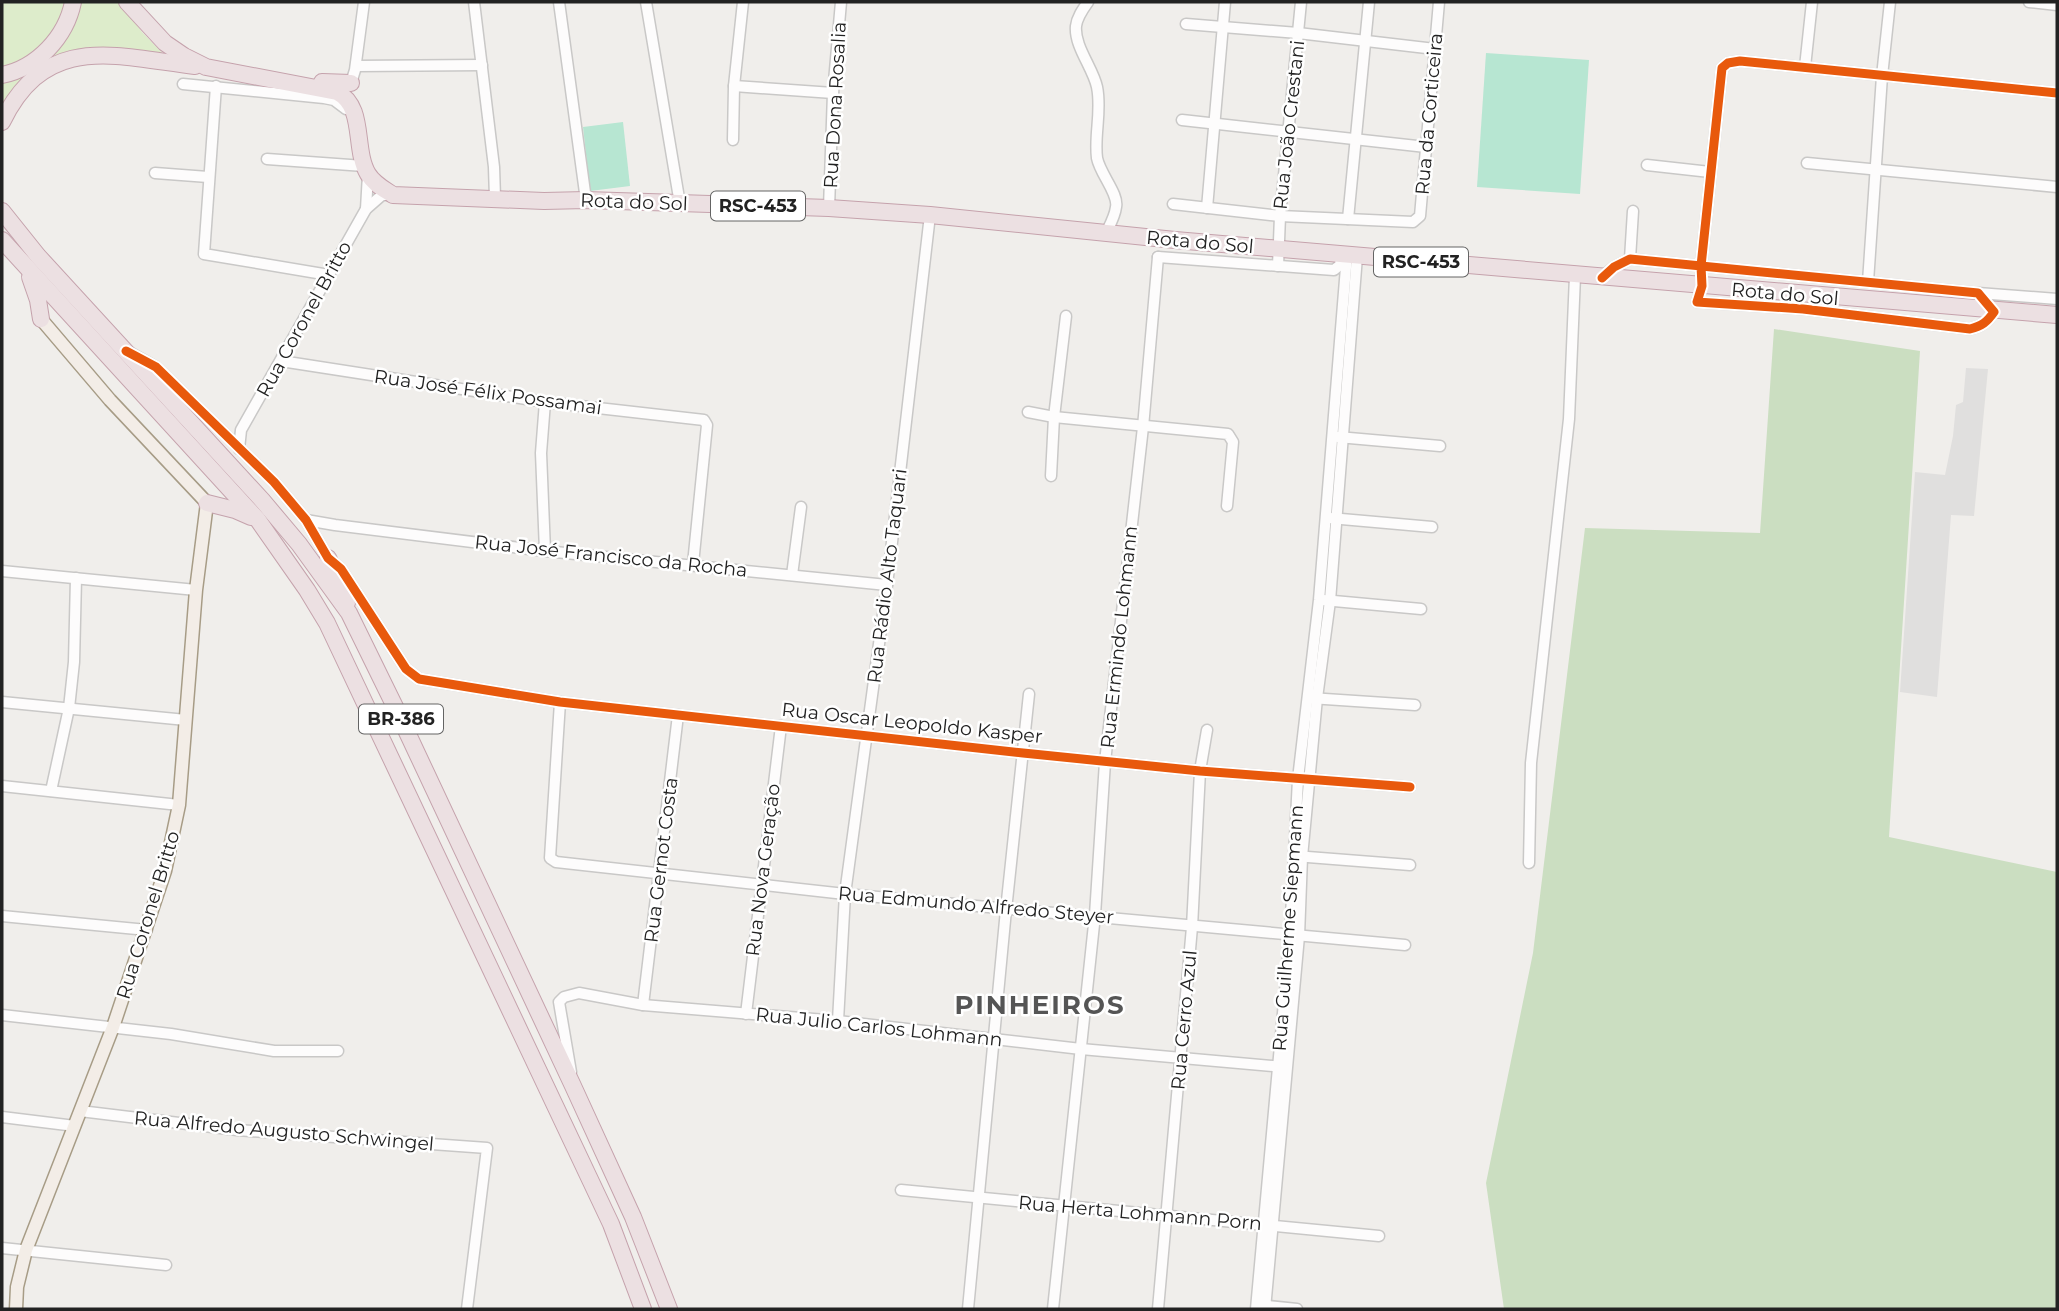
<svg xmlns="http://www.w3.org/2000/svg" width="2059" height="1311" font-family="Montserrat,sans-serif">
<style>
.grass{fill:#ddeccb}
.forest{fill:#cbdec1}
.pitch{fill:#b7e6d2}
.parking{fill:#e0dfde}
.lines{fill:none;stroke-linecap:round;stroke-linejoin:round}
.minor-casing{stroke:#c9c8c7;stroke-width:13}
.major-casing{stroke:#a79c86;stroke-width:15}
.highway-casing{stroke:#c5a2ac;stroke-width:18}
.minor{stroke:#fdfcfc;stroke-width:10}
.major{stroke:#f3ede7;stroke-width:12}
.highway{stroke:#ece0e2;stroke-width:16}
.cycleway-casing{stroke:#fff;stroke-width:13}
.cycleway{stroke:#e8590c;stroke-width:9}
.labels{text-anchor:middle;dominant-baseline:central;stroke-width:5;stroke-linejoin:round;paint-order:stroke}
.shield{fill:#fff;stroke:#646464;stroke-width:2}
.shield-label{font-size:18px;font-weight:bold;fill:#222}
.street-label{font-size:19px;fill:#222;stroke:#fff}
.district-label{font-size:26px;font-weight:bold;letter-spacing:2px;fill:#555;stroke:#fff}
</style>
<rect width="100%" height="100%" fill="#f0eeeb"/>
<g class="grass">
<polygon points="2,2 67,2 55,30 33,55 2,70"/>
<polygon points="76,2 120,2 142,32 166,57 84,50 2,110 2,78 22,72"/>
</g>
<polygon class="forest" points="1774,329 1920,351 1889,837 2057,872 2057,1309 1504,1309 1486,1183 1533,953 1585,528 1760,533"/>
<g class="pitch">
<polygon points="1486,53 1589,60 1580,194 1477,187"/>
<polygon points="623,122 630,186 590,191 583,127"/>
</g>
<polygon class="parking" points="1966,368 1988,369 1974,516 1951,515 1937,697 1900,692 1915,472 1945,475 1953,436 1956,405 1963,402"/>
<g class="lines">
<defs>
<g id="minor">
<polyline points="474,2 494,167 495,198"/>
<polyline points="559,2 586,200"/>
<polyline points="646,2 680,204"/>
<path d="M1088,2c-5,7 -11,15 -12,24 -2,20 17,42 21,61 5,24 -3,48 0,71 3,16 22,36 19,49 -1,9 -6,18 -10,26"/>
<polyline points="2029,2 2057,5"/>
<polyline points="1186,24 1298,33 1435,49"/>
<polyline points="356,66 482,65"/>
<polyline points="1805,67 1812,2"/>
<polyline points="351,83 355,70 364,2"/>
<polyline points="183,84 324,98 334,100 346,109"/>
<polyline points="216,86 204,254 329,275"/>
<polyline points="734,86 833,93"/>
<polyline points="1182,120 1426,147"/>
<polyline points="733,140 734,86 743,2"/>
<polyline points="267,159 364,166"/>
<polyline points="1807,163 2057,187"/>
<polyline points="1647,165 1710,172"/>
<polyline points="155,173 208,177"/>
<polyline points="1173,204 1280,216 1413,222 1420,216 1439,2"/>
<polyline points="829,208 833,93 841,2"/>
<polyline points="1207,208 1225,2"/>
<polyline points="366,209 368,174"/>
<polyline points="1348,219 1369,2"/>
<polyline points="1158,257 1334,270 1340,265 1341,257"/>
<polyline points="1630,259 1633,211"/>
<polyline points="1278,266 1280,216 1301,2"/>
<path d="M1602,277l12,-10 16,-8 348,34 16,19c-7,10 -12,14 -24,17l-167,-20 -106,-7 5,-16 -1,-20 21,-198 6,-5 12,-2 317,32"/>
<polyline points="1868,282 1882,76 1890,2"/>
<polyline points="1978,293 2057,299"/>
<polyline points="129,352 156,367 274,482 306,520 328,558 341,569 406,669 419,679 560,702 1023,753 1200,771 1410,787"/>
<polyline points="281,361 545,402 704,420 707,425 693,564"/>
<polyline points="545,402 541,453 545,551"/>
<polyline points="1028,412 1054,417 1228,434 1233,442 1227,506"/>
<polyline points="1338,437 1440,446"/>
<polyline points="239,449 241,430 366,209 382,195 393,195"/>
<polyline points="1051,476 1054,417 1066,316"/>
<polyline points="1330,518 1432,527"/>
<polyline points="306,520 335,525 545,551 887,585"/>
<polyline points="2,571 196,590"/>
<polyline points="792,575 801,507"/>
<polyline points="1323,600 1421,609"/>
<polyline points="1310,698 1415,705"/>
<polyline points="2,702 186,720"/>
<polyline points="560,702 550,858 556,862 845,894 1405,945"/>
<polyline points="2,786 179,805"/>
<polyline points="51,791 69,708 74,662 76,578"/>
<polyline points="1295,856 1410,865"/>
<polyline points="1529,863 1531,763 1569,419 1575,276"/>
<polyline points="2,916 147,930"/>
<polyline points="643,1005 678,715"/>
<polyline points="746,1014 781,726"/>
<polyline points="2,1015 171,1034 274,1051 338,1051"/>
<polyline points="838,1021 845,894 887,585 930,215"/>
<polyline points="571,1072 559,1002 564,997 579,993 643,1005 838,1021 1081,1049 1284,1067"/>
<polyline points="80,1111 237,1130 487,1148 467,1309"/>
<polyline points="2,1117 75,1126"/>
<polyline points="901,1190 1379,1236"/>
<polyline points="2,1248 166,1265"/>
<polyline points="1259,1305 1297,1309"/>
<polyline points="968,1309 1006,910 1029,694"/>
<polyline points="1053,1309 1095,915 1105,762 1143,427 1158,257"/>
<polyline points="1158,1309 1192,927 1200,771 1207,730"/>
<polyline points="1256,1309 1290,936 1298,779 1319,600 1347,255"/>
<polyline points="1265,1309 1299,936 1302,857 1317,698 1330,601 1357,256"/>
</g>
<polyline id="major" points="16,1309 17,1287 26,1250 113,1027 165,871 179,805 196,590 207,503 110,400 41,319"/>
<g id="highway">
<path d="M127,2l38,41 19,13 22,11 131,25c29,15 16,57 31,82 6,10 16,15 25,21l151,6 42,-1 243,8 101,7 245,25 882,75"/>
<path d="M2,75c35,-7 64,-38 71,-73"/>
<polyline points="322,82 351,83"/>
<path d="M2,122c44,-90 112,-66 193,-56"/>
<polyline points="2,211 38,256 262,500 299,544 349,613 399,715 573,1086 633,1217 669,1309"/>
<polyline points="2,240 258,520 307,590 327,623 611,1224 643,1309"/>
<polyline points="30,277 38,300 41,319"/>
<polyline points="207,503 235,510 251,517"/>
<polyline points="328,558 344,591 347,603"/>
</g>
</defs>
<use href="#minor" class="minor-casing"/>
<use href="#major" class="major-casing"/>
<use href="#highway" class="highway-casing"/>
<use href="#minor" class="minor"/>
<use href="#major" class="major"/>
<use href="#highway" class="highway"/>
<defs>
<g id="cycleway">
<path d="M1602,278l12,-11 16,-8 348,34 16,19c-7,10 -12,14 -24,17l-167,-20 -106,-7 5,-16 -1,-20 21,-198 6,-5 12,-2 317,32"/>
<polyline points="126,351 156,367 274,482 306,520 328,558 341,569 406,669 419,679 560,702 1023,753 1200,771 1410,787"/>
</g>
</defs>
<use href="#cycleway" class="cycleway-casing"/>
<use href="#cycleway" class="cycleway"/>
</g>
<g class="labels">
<g class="shield">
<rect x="711" y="191.5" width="94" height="29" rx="5"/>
<rect x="1374" y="247.5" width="94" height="29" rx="5"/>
<rect x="359" y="704.5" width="84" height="29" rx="5"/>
</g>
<g class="shield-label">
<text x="758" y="206">RSC-453</text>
<text x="1421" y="262">RSC-453</text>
<text x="401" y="719">BR-386</text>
</g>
<g class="street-label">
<text transform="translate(835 105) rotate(-87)">Rua Dona Rosalia</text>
<text transform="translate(1429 114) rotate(-85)">Rua da Corticeira</text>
<text transform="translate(1289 125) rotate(-84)">Rua João Crestani</text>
<text transform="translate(634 202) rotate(2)">Rota do Sol</text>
<text transform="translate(1200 242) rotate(5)">Rota do Sol</text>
<text transform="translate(1785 294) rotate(5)">Rota do Sol</text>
<text transform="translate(304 319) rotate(-61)">Rua Coronel Britto</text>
<text transform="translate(488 392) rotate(8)">Rua José Félix Possamai</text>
<text transform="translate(611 556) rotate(6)">Rua José Francisco da Rocha</text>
<text transform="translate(887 576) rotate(-83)">Rua Rádio Alto Taquari</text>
<text transform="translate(1119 637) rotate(-84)">Rua Ermindo Lohmann</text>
<text transform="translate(912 723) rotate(6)">Rua Oscar Leopoldo Kasper</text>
<text transform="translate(661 860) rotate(-83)">Rua Gernot Costa</text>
<text transform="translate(763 870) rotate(-83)">Rua Nova Geração</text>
<text transform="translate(976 905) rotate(5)">Rua Edmundo Alfredo Steyer</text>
<text transform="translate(148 915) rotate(-73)">Rua Coronel Britto</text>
<text transform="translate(1288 928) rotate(-86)">Rua Guilherme Siepmann</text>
<text transform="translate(1184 1020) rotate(-85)">Rua Cerro Azul</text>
<text transform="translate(879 1027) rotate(6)">Rua Julio Carlos Lohmann</text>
<text transform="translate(284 1131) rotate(5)">Rua Alfredo Augusto Schwingel</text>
<text transform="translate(1140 1213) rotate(5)">Rua Herta Lohmann Porn</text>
</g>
<g class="district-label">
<text x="1040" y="1005">PINHEIROS</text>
</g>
</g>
<rect width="2059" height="1311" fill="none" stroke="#222222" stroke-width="7"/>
</svg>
